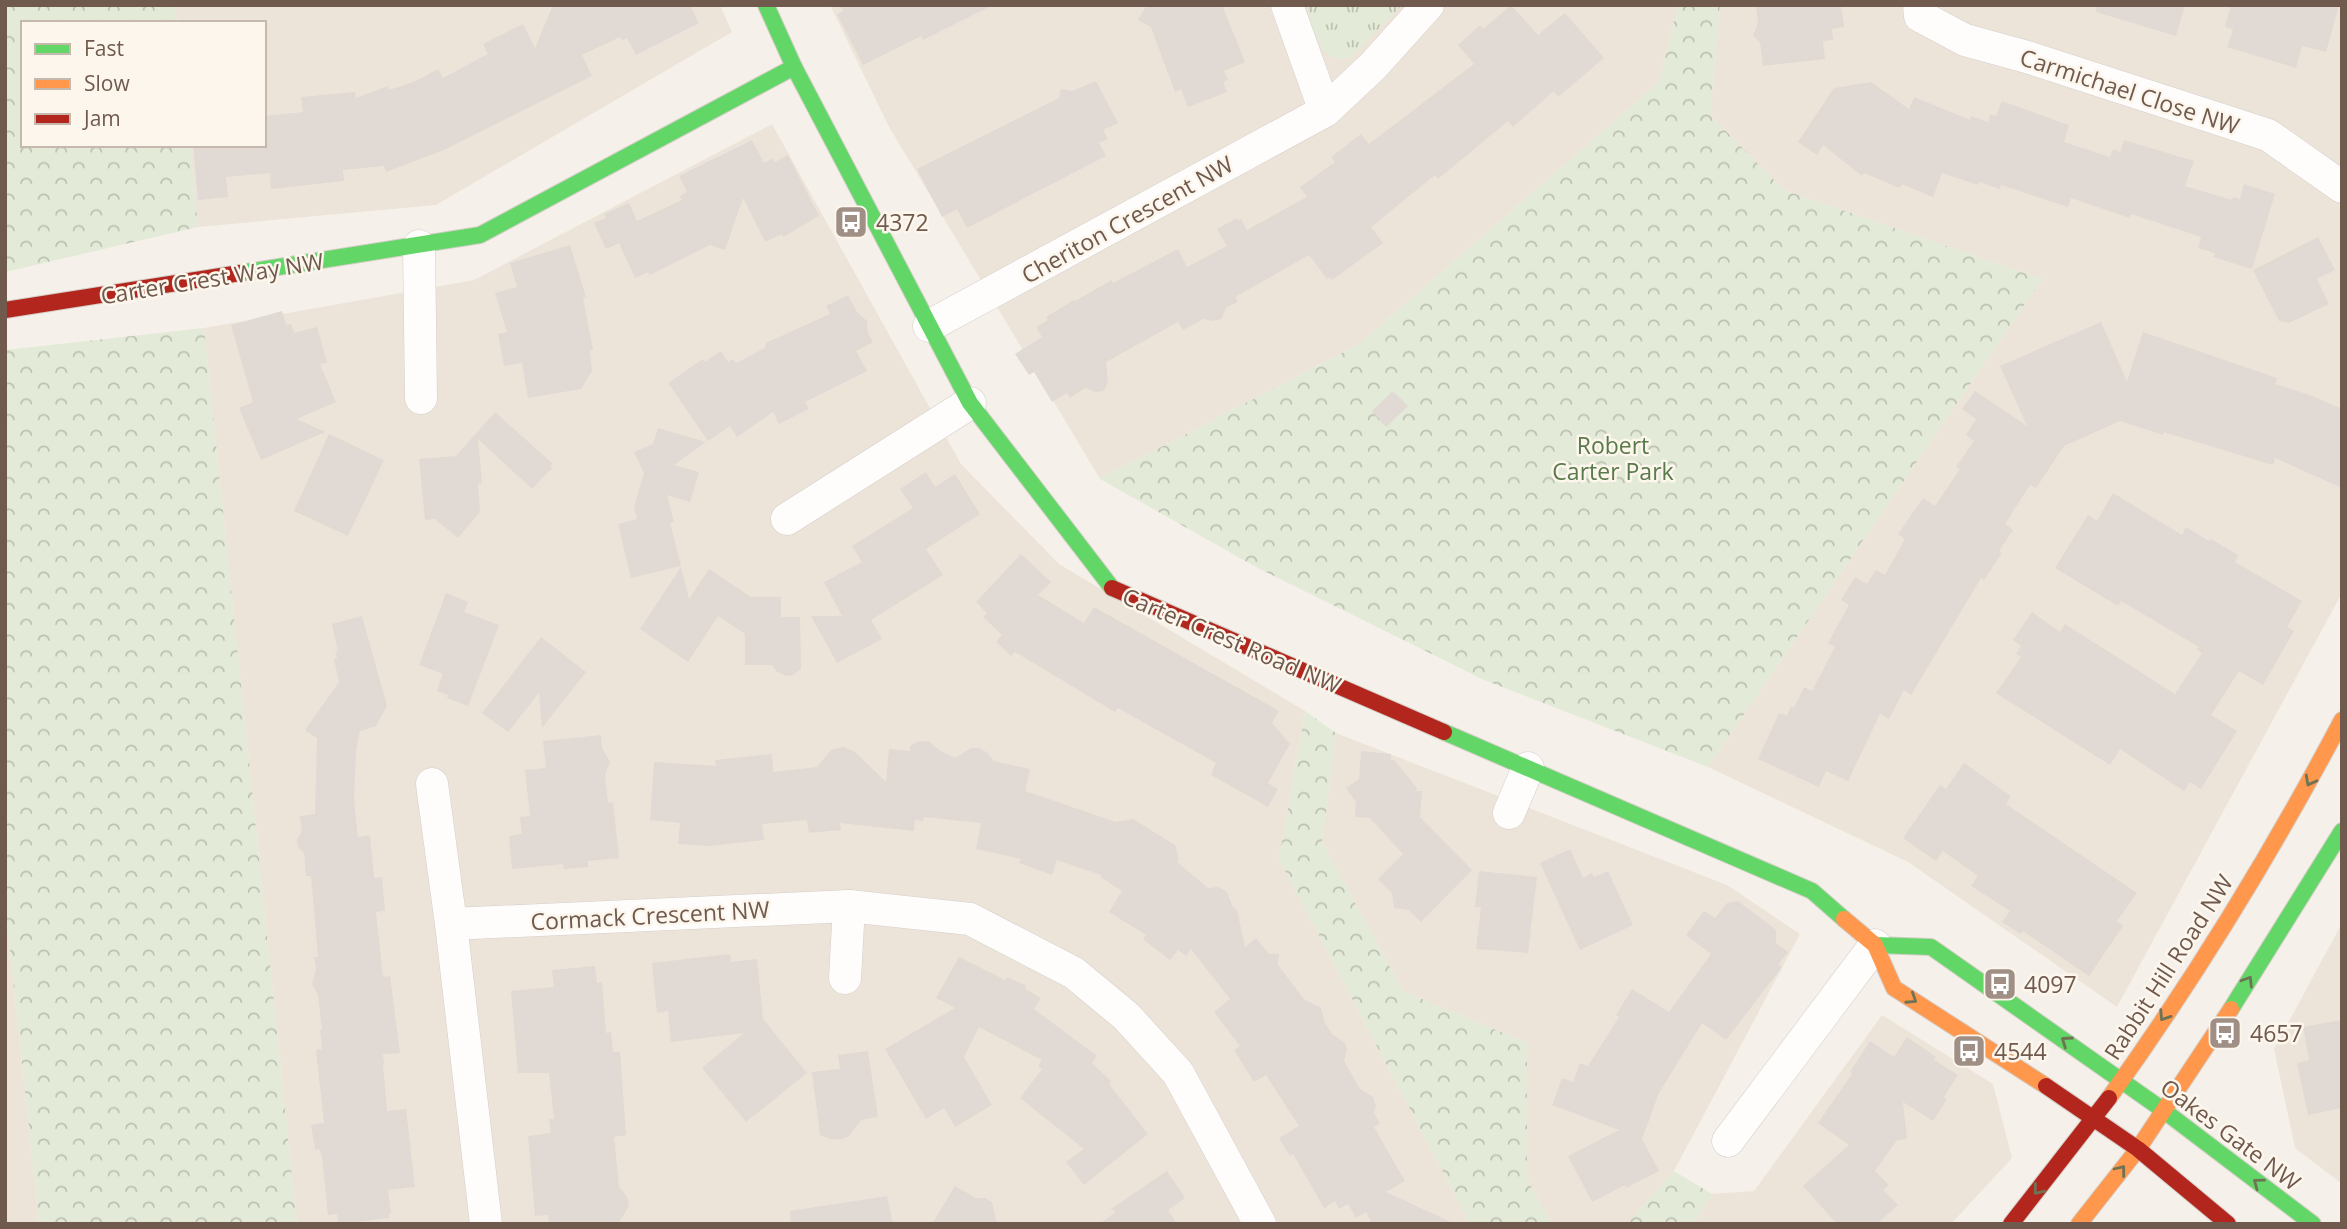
<svg xmlns="http://www.w3.org/2000/svg" width="2347" height="1229" font-family="'Open Sans',sans-serif">
<style>
.residential{fill:#ede4d9}
.grass{fill:url(#grass-tufts)}
.park{fill:url(#park-crowns)}
.building{fill:#e1d9d3}
.lines{fill:none;stroke-linecap:round;stroke-linejoin:round}
.street-casing{stroke:#d4cec9;stroke-width:33}
.fast-casing{stroke:#d4cec7;stroke-width:18}
.slow-casing{stroke:#d4cec7;stroke-width:18}
.jam-casing{stroke:#d4cec7;stroke-width:18}
.street{stroke:#fefdfc;stroke-width:32}
.fast{stroke:#63d668;stroke-width:16}
.slow{stroke:#ff974d;stroke-width:16}
.jam{stroke:#b3261e;stroke-width:16}
.oneway{stroke:#6d7353}
.labels{text-anchor:middle;dominant-baseline:central;stroke-width:5;stroke-linejoin:round;paint-order:stroke}
.street-label{font-size:23px;fill:#705a4e;stroke:#fdf6ec}
.poi-label{font-size:23px;fill:#705a4e;stroke:#fdf6ec;text-anchor:start}
.park-label{font-size:23px;fill:#597a4b;stroke:#fdf6ec}
</style>
<defs>
<pattern id="grass-tufts" width="24" height="20" patternUnits="userSpaceOnUse" patternTransform="scale(1.75)"><rect width="24" height="20" fill="#e3ead7"/><path d="M3 7l-1-3M5 7V3M7 7l1-3M15 17l-1-3M17 17v-4M19 17l1-3" fill="none" stroke="#bcc1b1"/></pattern>
<pattern id="park-crowns" width="20" height="18" patternUnits="userSpaceOnUse" patternTransform="scale(1.75)"><rect width="20" height="18" fill="#e3ead7"/><path d="M2 6a3 3 0 1 1 6 0M12 15a3 3 0 1 1 6 0" fill="none" stroke="#bcc1b1"/></pattern>
</defs>
<rect width="100%" height="100%" fill="#f5f1ea"/>
<g class="residential">
<polygon points="175,5 720,5 732,32 436,205 198,227 190,145 264,145 264,23 177,23"/>
<polygon points="830,5 1678,5 1659,82 1359,344 1100,479 888,125"/>
<polygon points="1720,5 2342,5 2342,593 2117,1007 1908,862 1708,767 2042,279 1784,190 1710,115"/>
<polygon points="772,124 961,464 1059,564 1305,711 1279,859 1470,1224 297,1224 204,328 474,280"/>
<polygon points="1336,733 1727,885 1800,934 1674,1171 1627,1224 1552,1224 1527,1179 1527,1043 1403,991 1322,842"/>
<polygon points="5,903 39,1224 5,1224"/>
<polygon points="2342,923 2342,1184 2295,1148 2274,1049"/>
<polygon points="1882,1015 1993,1084 2012,1158 1951,1224 1693,1224 1712,1194 1754,1191"/>
</g>
<path class="grass" d="M1309,5h93l-52,53c-7,0 -17,2 -23,-4 -8,-8 -21,-38 -18,-49z"/>
<g class="park">
<polygon points="5,5 175,5 177,23 23,23 23,145 190,145 198,227 5,272"/>
<polygon points="1678,5 1720,5 1710,115 1784,190 2042,279 1708,767 1484,680 1256,567 1100,479 1359,344 1659,82"/>
<polygon points="204,328 297,1224 39,1224 5,903 5,350"/>
<polygon points="1305,711 1336,733 1322,842 1403,991 1527,1043 1527,1179 1552,1224 1470,1224 1279,859"/>
<polygon points="1674,1171 1712,1194 1693,1224 1627,1224"/>
</g>
<g class="building">
<polygon points="553,5 690,5 699,23 636,55 627,38 622,41 620,37 582,55 592,76 446,149 386,172 384,166 343,170 344,181 271,189 270,173 226,177 228,197 198,200 193,145 264,145 264,116 303,112 301,97 355,92 356,98 388,86 389,90 416,81 438,69 443,78 488,54 483,44 523,24 535,48"/>
<polygon points="840,5 993,5 923,40 921,36 863,65 837,14 843,11"/>
<polygon points="1147,5 1222,5 1245,62 1224,71 1228,80 1223,82 1227,92 1188,107 1181,89 1175,92 1151,27 1138,20"/>
<polygon points="1511,5 1538,35 1565,13 1604,58 1558,97 1554,91 1513,127 1508,121 1438,179 1435,175 1371,227 1383,243 1332,280 1330,277 1327,279 1309,255 1235,297 1238,302 1227,307 1221,319 1213,321 1204,319 1183,330 1178,322 1106,362 1108,382 1104,391 1096,392 1085,388 1070,398 1067,393 1052,402 1034,372 1029,375 1015,354 1042,337 1036,327 1048,320 1046,317 1074,300 1075,301 1112,280 1113,283 1178,249 1187,267 1227,246 1217,229 1237,218 1238,221 1241,219 1247,230 1307,197 1300,187 1335,162 1331,157 1361,134 1369,144 1474,64 1458,45 1480,25 1483,29"/>
<polygon points="1756,5 1841,5 1844,27 1832,29 1833,40 1823,41 1825,59 1763,66 1760,42 1753,36 1758,23"/>
<polygon points="2097,5 2185,5 2176,36 2096,12"/>
<polygon points="2231,5 2339,5 2326,52 2302,46 2296,68 2227,47 2233,29 2225,27"/>
<polygon points="1096,81 1118,123 1103,130 1108,139 1099,143 1106,156 967,228 957,209 942,217 917,169 1059,98 1061,89 1072,91"/>
<polygon points="1871,82 1909,109 1914,97 1970,120 1971,116 1988,122 1990,114 1996,116 2002,101 2069,125 2064,142 2110,157 2113,149 2120,152 2124,140 2194,161 2185,186 2232,200 2233,197 2240,199 2244,184 2275,194 2252,269 2213,257 2215,253 2198,248 2201,237 2131,214 2130,218 2071,198 2068,207 2001,185 2000,189 1979,182 1978,185 1942,173 1933,197 1902,184 1900,188 1864,173 1862,176 1823,145 1817,155 1798,142 1834,88"/>
<polygon points="752,140 764,163 773,158 775,162 788,155 819,216 783,237 782,234 765,242 743,198 725,250 710,245 650,275 648,272 635,278 619,243 606,249 594,223 606,218 604,214 629,203 637,221 682,200 680,196 687,192 679,176"/>
<polygon points="2318,237 2335,270 2317,279 2329,304 2289,323 2279,321 2253,270"/>
<polygon points="570,245 586,297 583,297 593,350 590,351 592,371 581,389 528,398 522,363 504,366 498,334 507,332 495,293 517,287 510,263"/>
<polygon points="848,295 857,312 867,321 868,333 873,342 856,351 867,371 805,402 809,409 779,424 773,412 737,437 730,426 708,441 669,384 671,381 703,359 705,362 721,351 728,362 733,359 736,363 765,348 766,343 830,314 826,306"/>
<polygon points="282,311 286,325 291,324 294,333 317,327 327,363 320,364 336,402 297,419 325,432 261,460 239,408 253,402 231,325"/>
<polygon points="2101,322 2127,381 2143,332 2277,378 2275,384 2310,395 2342,409 2342,488 2275,458 2273,465 2164,432 2163,435 2120,421 2064,446 2036,488 2030,485 2005,524 2013,530 1999,551 2002,553 1984,580 1981,578 1911,695 1904,690 1889,719 1880,714 1848,781 1826,771 1819,787 1758,759 1779,713 1787,716 1791,706 1794,708 1804,687 1812,691 1835,647 1828,643 1849,605 1841,600 1855,577 1867,584 1876,570 1885,575 1905,539 1898,534 1923,498 1935,506 1960,469 1956,467 1974,441 1966,435 1976,419 1962,409 1975,391 2027,426 2000,366"/>
<polygon points="1393,391 1408,406 1386,427 1372,411"/>
<polygon points="495,412 553,464 550,466 552,468 532,489 478,439 482,483 478,484 480,512 458,538 435,519 425,520 419,459 456,456"/>
<polygon points="658,428 706,442 674,465 699,472 690,502 667,495 674,522 670,523 681,566 631,578 618,524 637,519 634,507 644,473 634,452 653,444"/>
<polygon points="329,434 384,460 348,536 294,511"/>
<polygon points="926,472 935,487 955,474 980,514 926,549 943,575 871,620 882,639 837,663 811,616 842,616 824,582 862,562 852,546 913,508 900,489"/>
<polygon points="2113,493 2182,535 2186,527 2209,541 2211,539 2238,555 2235,562 2302,601 2287,627 2294,631 2263,685 2239,671 2211,715 2237,731 2201,789 2190,782 2184,791 2120,749 2110,765 1996,693 2021,657 2016,654 2021,646 2013,640 2032,612 2060,632 2065,624 2175,694 2202,653 2197,650 2199,647 2121,601 2118,606 2055,568 2088,515 2097,521"/>
<polygon points="1021,554 1051,582 1038,595 1084,623 1094,607 1279,711 1272,723 1290,744 1268,783 1278,789 1268,807 1211,775 1216,763 1118,708 1115,712 1015,652 1011,656 996,642 1002,635 983,617 987,613 976,602"/>
<polygon points="681,567 689,599 709,569 751,597 781,597 781,617 800,617 801,669 793,675 786,676 776,671 772,665 745,665 745,634 718,616 688,662 640,629"/>
<polygon points="446,593 468,602 464,612 499,625 468,706 447,698 448,695 437,691 443,674 419,665"/>
<polygon points="362,616 387,706 376,726 360,731 356,751 354,800 358,837 370,835 374,878 382,877 385,911 376,912 383,977 390,976 400,1053 383,1054 384,1064 383,1064 387,1111 406,1109 415,1187 388,1190 391,1214 389,1214 389,1218 338,1224 337,1214 328,1215 322,1157 319,1149 315,1150 311,1125 324,1123 316,1050 322,1049 320,1030 322,1030 318,995 312,984 316,969 314,957 318,957 311,876 306,876 304,853 298,847 297,839 302,831 300,816 315,814 317,738 305,730 339,682 334,659 337,658 335,652 338,651 332,624"/>
<polygon points="541,637 586,672 542,728 539,693 508,732 482,713"/>
<polygon points="601,735 602,748 610,762 605,775 608,803 613,802 619,858 588,861 588,867 564,869 563,864 512,869 509,836 522,834 520,817 530,816 525,770 546,768 543,741"/>
<polygon points="928,741 941,751 955,758 971,748 980,748 989,754 993,761 1030,769 1025,791 1116,822 1133,819 1175,845 1179,859 1177,862 1208,888 1218,887 1227,892 1233,907 1237,910 1245,947 1256,938 1269,954 1279,954 1278,965 1304,999 1321,1008 1325,1023 1332,1034 1344,1042 1347,1049 1344,1061 1360,1089 1373,1097 1376,1106 1374,1113 1380,1123 1374,1127 1405,1181 1386,1192 1455,1224 1372,1224 1366,1212 1356,1218 1348,1204 1339,1209 1335,1201 1324,1208 1293,1154 1290,1156 1279,1138 1299,1126 1266,1075 1254,1082 1234,1050 1240,1046 1214,1012 1230,999 1191,949 1186,956 1178,950 1170,960 1143,939 1146,935 1109,912 1122,891 1102,878 1101,875 1057,860 1052,875 1019,863 1021,859 976,849 981,823 924,817 923,821 915,820 914,831 840,823 841,830 809,833 807,820 762,824 764,840 708,846 678,844 680,823 650,820 654,762 716,766 715,760 772,754 773,772 817,767 831,750 843,747 854,751 886,782 889,749 910,751 910,746 917,742"/>
<polygon points="1361,751 1391,754 1391,760 1394,760 1417,788 1416,791 1422,791 1420,817 1472,870 1421,922 1409,910 1394,908 1392,893 1378,879 1403,854 1370,818 1355,817 1356,802 1346,788 1359,779"/>
<polygon points="1964,763 2011,796 2006,804 2137,893 2117,921 2123,926 2089,976 2023,931 2021,934 2002,922 2010,911 1971,886 1978,876 1943,851 1936,861 1903,838 1940,785 1946,789"/>
<polygon points="1570,849 1583,878 1592,873 1594,877 1608,871 1633,925 1580,950 1540,863"/>
<polygon points="1479,871 1537,877 1528,953 1476,949 1481,907 1475,907"/>
<polygon points="1738,901 1776,930 1776,943 1788,952 1778,965 1782,967 1726,1040 1702,1023 1659,1093 1642,1139 1659,1171 1626,1188 1625,1185 1592,1202 1568,1156 1619,1130 1552,1105 1562,1078 1573,1082 1580,1063 1588,1066 1619,1017 1616,1015 1632,989 1669,1012 1711,954 1686,935 1704,911 1715,918 1727,903"/>
<polygon points="730,954 731,962 757,959 763,1019 807,1073 746,1122 702,1068 744,1033 671,1042 668,1011 657,1013 652,963"/>
<polygon points="959,957 1005,980 1007,977 1026,986 1025,989 1041,998 1034,1009 1097,1056 1092,1063 1111,1081 1109,1084 1148,1134 1084,1185 1066,1162 1084,1149 1020,1098 1042,1069 1038,1066 1042,1060 979,1027 964,1057 992,1105 955,1127 944,1108 926,1119 885,1049 955,1008 936,998"/>
<polygon points="595,966 597,983 602,982 606,1033 611,1032 613,1052 620,1052 626,1135 614,1137 619,1187 627,1197 629,1206 618,1224 549,1224 548,1215 535,1216 528,1136 551,1133 549,1119 554,1119 549,1073 518,1073 511,991 554,987 552,970"/>
<polygon points="2342,1020 2342,1108 2308,1115 2297,1063 2309,1060 2303,1027"/>
<polygon points="1907,1037 1936,1057 1934,1060 1958,1075 1944,1097 1947,1099 1933,1121 1903,1102 1907,1139 1897,1140 1875,1171 1889,1185 1883,1190 1898,1205 1877,1224 1837,1224 1803,1186 1849,1145 1818,1123 1852,1074 1850,1072 1870,1041 1894,1057"/>
<polygon points="868,1051 878,1117 861,1120 849,1136 842,1139 830,1139 820,1135 812,1072 840,1069 838,1055"/>
<polygon points="1167,1171 1185,1198 1168,1210 1177,1224 1099,1224 1116,1212 1111,1209"/>
<polygon points="955,1186 976,1198 985,1198 992,1202 997,1224 932,1224"/>
<polygon points="887,1196 893,1224 791,1224 790,1211"/>
</g>
<g class="lines">
<defs>
<g id="street">
<polyline points="1287,5 1325,111"/>
<polyline points="1919,5 1920,16 1965,40 2027,57 2268,135 2342,187"/>
<polyline points="419,246 421,398"/>
<polyline points="929,326 1325,111 1373,66 1428,5"/>
<polyline points="787,519 970,403"/>
<polyline points="432,784 451,924"/>
<polyline points="1509,813 1528,768"/>
<polyline points="845,978 849,906"/>
<polyline points="1728,1141 1875,945"/>
<polyline points="486,1224 451,924 849,906 970,919 1074,973 1126,1016 1178,1073 1260,1224"/>
</g>
<g id="fast">
<polyline points="766,5 794,67 970,403 1112,588"/>
<polyline points="240,273 480,235 794,67"/>
<polyline points="1444,732 1812,891 1844,919"/>
<polyline points="1875,945 1931,947 2163,1110 2313,1224"/>
<polyline points="2231,1009 2342,831"/>
</g>
<g id="slow">
<polyline points="1844,919 1875,945 1894,988 2046,1086"/>
<path d="M2109,1098c86,-120 164,-247 233,-378"/>
<polyline points="2079,1224 2138,1149 2231,1009"/>
</g>
<g id="jam">
<polyline points="5,310 240,273"/>
<polyline points="1112,588 1444,732"/>
<polyline points="2046,1086 2138,1149 2228,1224"/>
<polyline points="2011,1224 2109,1098"/>
</g>
</defs>
<use href="#street" class="street-casing"/>
<use href="#fast" class="fast-casing"/>
<use href="#slow" class="slow-casing"/>
<use href="#jam" class="jam-casing"/>
<use href="#street" class="street"/>
<use href="#fast" class="fast"/>
<use href="#slow" class="slow"/>
<use href="#jam" class="jam"/>
</g>
<defs><path id="oneway-chevron" d="M-2-3.5L2.5 0L-2 3.5" fill="none" stroke-width="1.6" stroke-linecap="round" stroke-linejoin="round" transform="scale(1.75)"/></defs>
<g class="oneway">
<use href="#oneway-chevron" transform="translate(2310 781) rotate(118)"/>
<use href="#oneway-chevron" transform="translate(2248 981) rotate(-58)"/>
<use href="#oneway-chevron" transform="translate(1912 999) rotate(33)"/>
<use href="#oneway-chevron" transform="translate(2164 1016) rotate(123)"/>
<use href="#oneway-chevron" transform="translate(2066 1041) rotate(-145)"/>
<use href="#oneway-chevron" transform="translate(2121 1170) rotate(-52)"/>
<use href="#oneway-chevron" transform="translate(2258 1183) rotate(-143)"/>
<use href="#oneway-chevron" transform="translate(2038 1190) rotate(129)"/>
</g>
<defs>
<symbol id="bus-square" viewBox="-11 -11 22 22"><rect x="-9" y="-9" width="18" height="18" rx="4" fill="#9f8f85" stroke="#fdf6ec"/><path d="M-5-6H5V4H4V6H2V4H-2V6H-4V4H-5ZM-3.5-4V0h7V-4ZM-3.5 1.2v1.5H-2V1.2ZM2 1.2v1.5H3.5V1.2Z" fill="#fff"/></symbol>
</defs>
<g fill-rule="evenodd">
<use href="#bus-square" x="832" y="203" width="38" height="38"/>
<use href="#bus-square" x="1981" y="965" width="38" height="38"/>
<use href="#bus-square" x="2206" y="1014" width="38" height="38"/>
<use href="#bus-square" x="1950" y="1032" width="38" height="38"/>
</g>
<g class="labels">
<g class="street-label">
<text transform="translate(2130 91) rotate(18)">Carmichael Close NW</text>
<text transform="translate(1127 219) rotate(-29)">Cheriton Crescent NW</text>
<text transform="translate(212 278) rotate(-9)">Carter Crest Way NW</text>
<text transform="translate(1232 640) rotate(23)">Carter Crest Road NW</text>
<text transform="translate(650 915) rotate(-3)">Cormack Crescent NW</text>
<text transform="translate(2168 967) rotate(-57)">Rabbit Hill Road NW</text>
<text transform="translate(2231 1134) rotate(37)">Oakes Gate NW</text>
</g>
<g class="poi-label">
<text x="876" y="222">4372</text>
<text x="2024" y="984">4097</text>
<text x="2250" y="1033">4657</text>
<text x="1994" y="1051">4544</text>
</g>
<g class="park-label">
<text x="1613" y="445">Robert<tspan x="1613" dy="26">Carter Park</tspan></text>
</g>
</g>
<rect width="2347" height="1229" fill="none" stroke="#705a4e" stroke-width="14"/>
<rect x="21" y="21" width="245" height="126" fill="#fdf6ec" stroke="#c5b8ad" stroke-width="2"/>
<rect x="35" y="44" width="35" height="10" fill="#63d668" stroke="#c5b8ad" stroke-width="2"/>
<text x="84" y="56" font-size="21" fill="#705a4e">Fast</text>
<rect x="35" y="79" width="35" height="10" fill="#ff974d" stroke="#c5b8ad" stroke-width="2"/>
<text x="84" y="91" font-size="21" fill="#705a4e">Slow</text>
<rect x="35" y="114" width="35" height="10" fill="#b3261e" stroke="#c5b8ad" stroke-width="2"/>
<text x="84" y="126" font-size="21" fill="#705a4e">Jam</text>
</svg>
